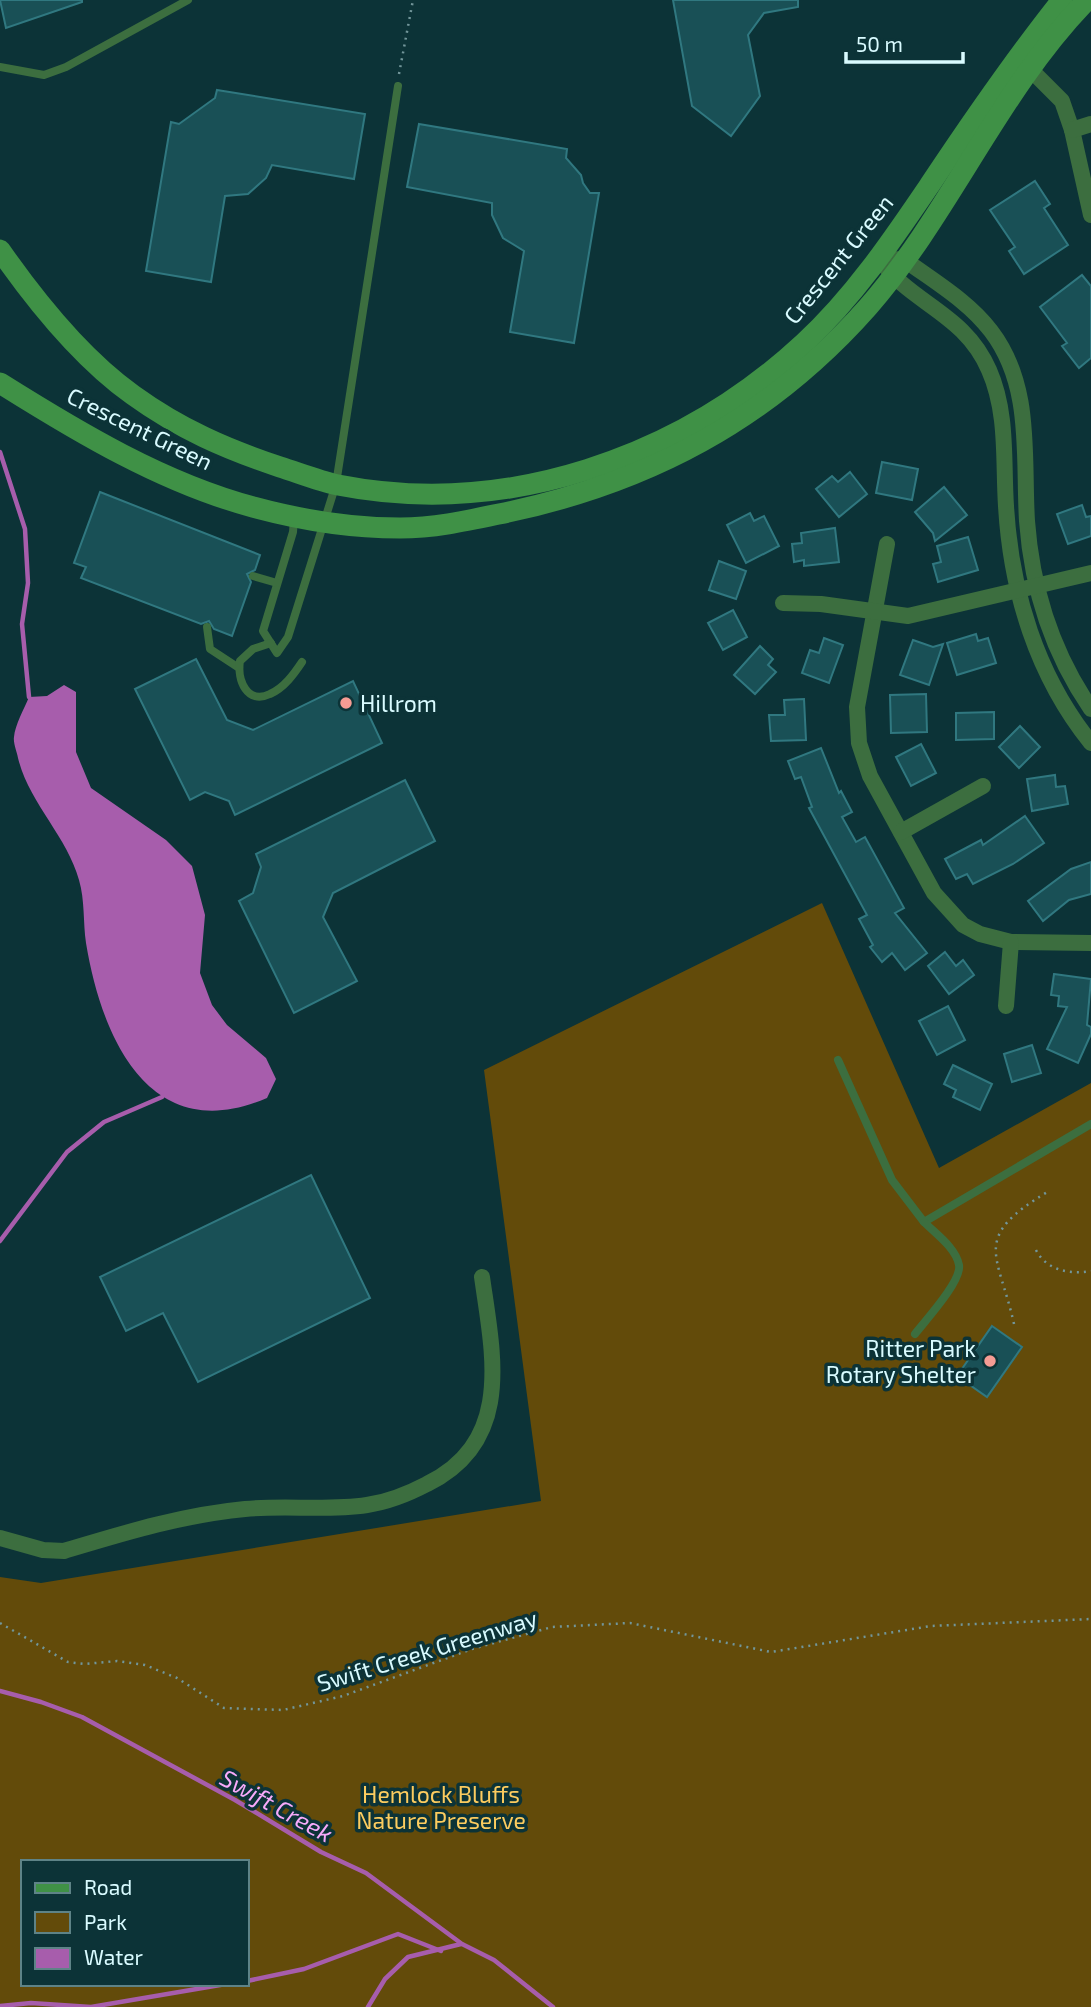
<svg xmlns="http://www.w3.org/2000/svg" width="1091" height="2007" font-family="'Exo 2',sans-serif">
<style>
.green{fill:#634b0a;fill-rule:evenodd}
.water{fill:#a75dac}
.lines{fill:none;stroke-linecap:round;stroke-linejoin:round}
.stream{stroke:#a75dac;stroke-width:4.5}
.building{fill:#195056;stroke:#307880;stroke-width:2}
.path{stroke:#72969a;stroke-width:2.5;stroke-dasharray:2 5;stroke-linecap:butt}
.lane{stroke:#3c6e3f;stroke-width:8}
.street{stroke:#3c6e3f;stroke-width:16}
.secondary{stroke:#3f9146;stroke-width:21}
.poi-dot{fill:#f59c94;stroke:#0c3337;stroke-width:2.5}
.labels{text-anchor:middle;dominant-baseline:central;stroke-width:7;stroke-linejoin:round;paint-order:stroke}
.street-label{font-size:23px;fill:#d9fbff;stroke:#0c3337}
.poi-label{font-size:23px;fill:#d9fbff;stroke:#0c3337;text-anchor:start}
.park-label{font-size:23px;fill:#fccc5f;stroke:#0c3337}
.water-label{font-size:24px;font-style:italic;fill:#f7aafb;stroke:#0c3337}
</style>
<rect width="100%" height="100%" fill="#0c3337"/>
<path class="green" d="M822,903l117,265 152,-85v924h-1091v-430l41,6 500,-82 -57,-431zM23,1862h224v122h-224z"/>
<path class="water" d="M64,685l12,7v60l15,36 75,52 26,26 13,49 -5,58 12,32 15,20 39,33 10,21 -9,19c-116,50 -165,-58 -181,-155 -3,-20 -1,-43 -7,-63 -12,-44 -50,-77 -61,-122 -1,-6 -5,-15 -4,-21 1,-12 10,-28 15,-40l18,-1z"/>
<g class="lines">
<g class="stream">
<polyline points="0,452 25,529 28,583 22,624 29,697"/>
<polyline points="0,1241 67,1152 104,1122 162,1097"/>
<polyline points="0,1691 41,1702 82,1717 235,1800 321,1852 366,1873 462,1944 494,1960 553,2007"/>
<polyline points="247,1981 304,1969 398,1934 441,1951"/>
<polyline points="0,2006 31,2003 91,2007 226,1984"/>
<polyline points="368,2007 385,1979 408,1957 461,1944"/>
</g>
</g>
<g class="building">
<polygon points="0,0 82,0 82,2 6,28"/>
<polygon points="673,0 798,0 798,7 764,13 748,35 760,96 731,136 692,106"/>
<polygon points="217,90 365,114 354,179 272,165 266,178 248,194 225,196 211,282 146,271 171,122 179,124 215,98"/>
<polygon points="419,124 567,149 566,158 581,175 583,183 590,193 599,193 574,343 510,332 524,251 503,238 492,215 492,203 407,187"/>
<polygon points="1035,181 1050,204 1044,208 1068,245 1024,274 1009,251 1015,247 990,210"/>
<polygon points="1082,275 1091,286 1091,358 1079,368 1062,346 1067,343 1040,307"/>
<polygon points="882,462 918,469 912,500 876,493"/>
<polygon points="850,472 867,494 839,517 816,489 832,476 838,482"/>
<polygon points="944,487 967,515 935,541 933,533 915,512"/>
<polygon points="100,492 260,555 255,570 247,574 251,582 232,636 214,629 209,621 201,624 81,578 86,567 74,563"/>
<polygon points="1082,505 1086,517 1091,516 1091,536 1068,544 1057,514"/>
<polygon points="750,513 754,521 764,516 779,546 746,563 727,525"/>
<polygon points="835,528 839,562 804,566 804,560 794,562 792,544 802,543 801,533"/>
<polygon points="968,537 978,570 938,582 933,564 941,562 937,546"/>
<polygon points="719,561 746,571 736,599 709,590"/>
<polygon points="733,610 747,637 723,650 708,623"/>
<polygon points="976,634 978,641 988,638 996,663 957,675 947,643"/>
<polygon points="824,638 843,645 829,683 802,673 810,650 819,653"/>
<polygon points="913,640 933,647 943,644 929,685 900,675"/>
<polygon points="760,646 773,659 768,665 776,672 755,694 734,675"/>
<polygon points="196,659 227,720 253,730 353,681 382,743 235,815 229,801 205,792 190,800 135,689"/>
<polygon points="926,694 927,732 891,733 890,695"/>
<polygon points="804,699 806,740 771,741 769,715 785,715 784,700"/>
<polygon points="994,712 994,739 956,740 956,713"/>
<polygon points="1020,726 1040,747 1019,768 999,747"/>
<polygon points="921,744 936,773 911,786 896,757"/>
<polygon points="821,748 839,793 841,791 852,812 842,817 856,842 865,837 904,908 895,913 927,953 905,970 892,953 882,962 870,947 873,945 859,919 867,915 809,808 812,807 801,777 795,779 788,761"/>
<polygon points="1055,775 1056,787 1065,786 1068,804 1032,811 1027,779"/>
<polygon points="405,780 435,841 333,893 323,917 357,981 294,1013 239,901 253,893 261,867 256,854"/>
<polygon points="1025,816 1044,843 1013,864 973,884 967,874 956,879 945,859 981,840 983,845"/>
<polygon points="1091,862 1091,894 1069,900 1043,921 1028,901 1071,869"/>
<polygon points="945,952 956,966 963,960 974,975 949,994 928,966"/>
<polygon points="1054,974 1091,979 1087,1025 1091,1027 1091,1034 1078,1063 1047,1049 1067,1007 1058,1006 1059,996 1051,995"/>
<polygon points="948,1006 965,1040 937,1055 919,1021"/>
<polygon points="1032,1045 1041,1073 1012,1082 1004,1054"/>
<polygon points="953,1065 992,1084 980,1110 953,1097 956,1090 944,1084"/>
<polygon points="311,1175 370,1298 198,1382 163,1313 126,1331 100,1277"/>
<polygon points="992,1326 1022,1347 987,1397 957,1376"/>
</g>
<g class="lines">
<g class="path">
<polyline points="399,74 413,0"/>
<path d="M1036,1250c10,20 34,25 55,21"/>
<path d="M1014,1324c-16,-72 -44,-86 35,-133"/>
<polyline points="0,1623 68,1662 85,1664 117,1661 145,1665 177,1678 224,1708 283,1710 343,1696 472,1649 552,1627 630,1623 771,1652 931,1626 1091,1619"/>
</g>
<g class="lane">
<polyline points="0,67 44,75 66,67 188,0"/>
<polyline points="294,519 293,532 263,631 277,653 288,637 336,484 398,86"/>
<polyline points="253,576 277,583"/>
<polyline points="207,627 210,649 239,668"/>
<path d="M271,643l-18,6 -13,12c-3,19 7,44 30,33 14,-6 24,-20 32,-32"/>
<polyline points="838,1060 892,1180 924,1222 1091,1124"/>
<path d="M915,1334c10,-13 47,-53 44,-69 -3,-17 -23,-31 -35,-43"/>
</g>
<g class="street">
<polyline points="1024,63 1062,101 1072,130 1091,215"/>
<polyline points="1072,130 1091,124"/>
<path d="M879,258c31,46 85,54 110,112 19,43 14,91 17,136 5,86 31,170 85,237"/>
<path d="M893,259l12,1c30,22 63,41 86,71 42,55 32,125 36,190 5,69 25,131 64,188"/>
<polyline points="887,544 857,707 859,743 870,776 934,893 963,925 980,934 1011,942 1091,943"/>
<polyline points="783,603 821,604 908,616 1091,573"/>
<polyline points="901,832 983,786"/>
<polyline points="1006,1006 1011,942"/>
<path d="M0,1538l43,12 21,1c60,-18 118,-36 181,-42 40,-4 82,2 122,-4 21,-3 41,-11 60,-21 87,-43 66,-129 55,-207"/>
</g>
<g class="secondary">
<path d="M0,250c37,53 81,108 133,145 47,34 93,54 147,72 19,6 39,14 58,18 168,33 342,-27 466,-142 50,-46 89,-104 127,-160 42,-63 84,-124 131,-183"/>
<path d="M0,383c78,49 163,100 253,124 48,13 98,21 147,21 34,0 66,-7 99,-14 148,-30 269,-94 369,-207 83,-95 131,-217 219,-307"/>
</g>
</g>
<g class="poi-dot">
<circle cx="346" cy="703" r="7"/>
<circle cx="990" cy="1361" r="7"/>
</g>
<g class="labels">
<g class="street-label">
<text transform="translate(838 259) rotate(-51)">Crescent Green</text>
<text transform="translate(140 428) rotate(26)">Crescent Green</text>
<text transform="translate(427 1650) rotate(-17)">Swift Creek Greenway</text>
</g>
<g class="poi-label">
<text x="360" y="703">Hillrom</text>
<text x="976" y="1348" text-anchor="end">Ritter Park<tspan x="976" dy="26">Rotary Shelter</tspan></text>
</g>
<g class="park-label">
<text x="441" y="1794">Hemlock Bluffs<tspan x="441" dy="26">Nature Preserve</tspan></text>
</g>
<g class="water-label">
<text transform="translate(277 1805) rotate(29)">Swift Creek</text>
</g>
</g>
<rect x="21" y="1860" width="228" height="126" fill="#0c3337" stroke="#5e8387" stroke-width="2"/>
<rect x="35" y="1883" width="35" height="10" fill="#3f9146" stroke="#5e8387" stroke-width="2"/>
<text x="84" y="1895" font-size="21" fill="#d9fbff">Road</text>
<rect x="35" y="1912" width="35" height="21" fill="#634b0a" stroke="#5e8387" stroke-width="2"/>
<text x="84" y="1930" font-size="21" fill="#d9fbff">Park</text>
<rect x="35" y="1948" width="35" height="21" fill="#a75dac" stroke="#5e8387" stroke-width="2"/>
<text x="84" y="1965" font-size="21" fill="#d9fbff">Water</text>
<path d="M846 52v10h117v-10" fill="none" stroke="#d9fbff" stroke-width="3.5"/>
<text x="856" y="52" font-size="21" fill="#d9fbff" stroke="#0c3337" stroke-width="5" paint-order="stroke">50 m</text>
</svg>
